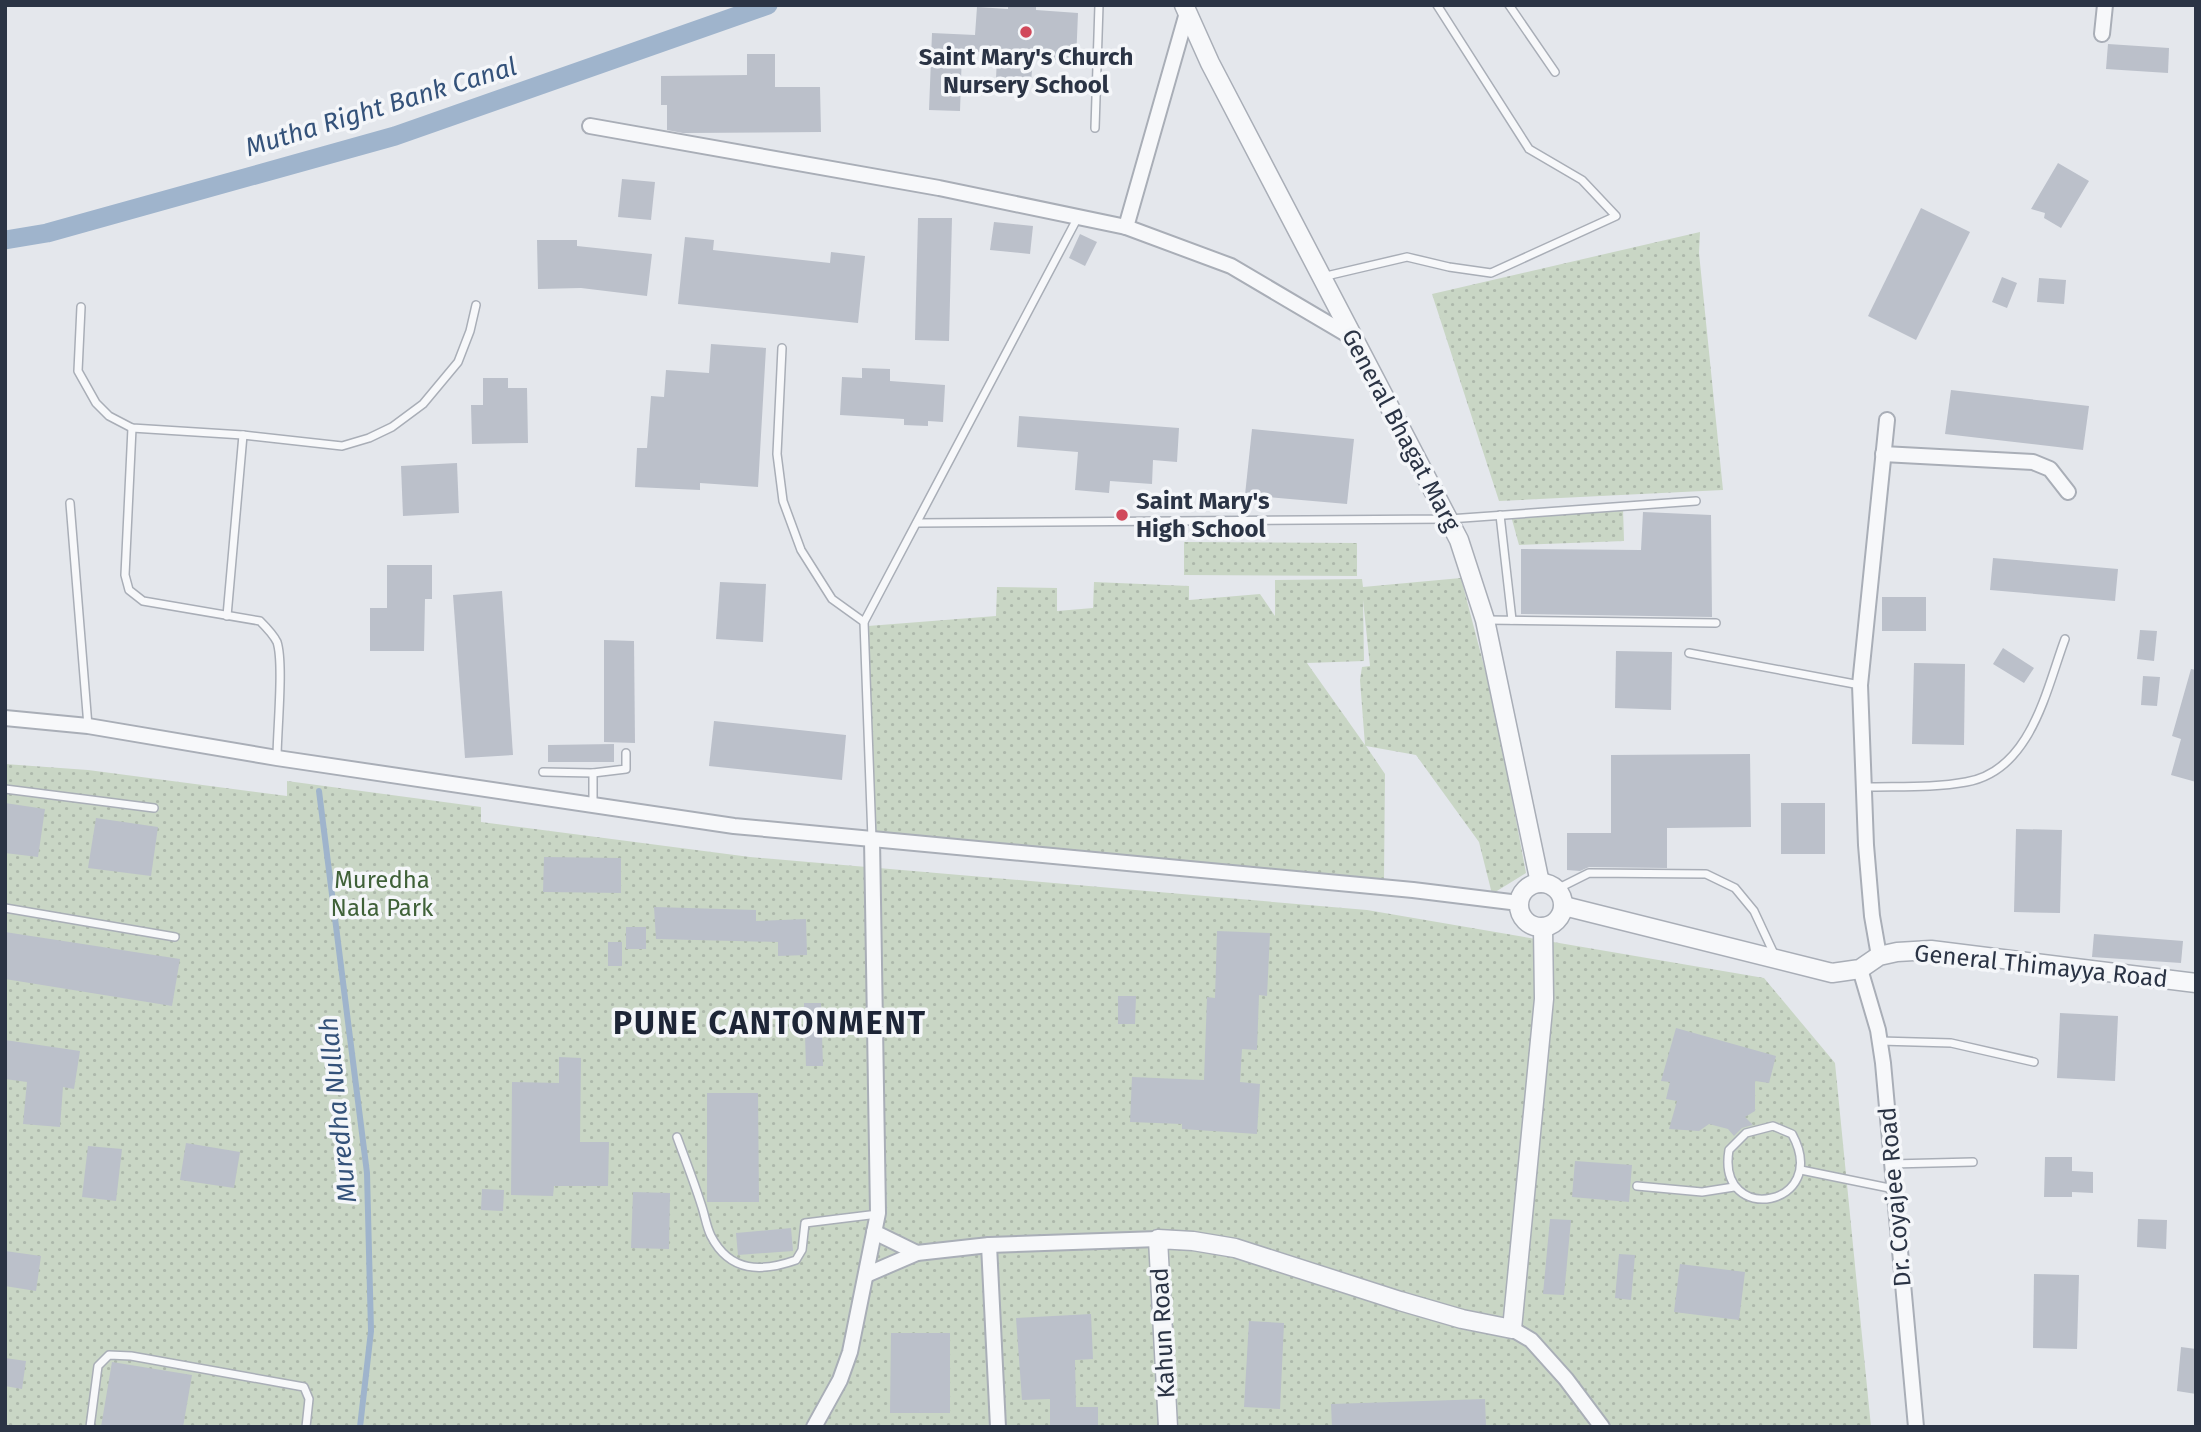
<svg xmlns="http://www.w3.org/2000/svg" width="2201" height="1432" font-family="'Fira Sans',sans-serif">
<style>
.park{fill:url(#park-dots);fill-rule:evenodd}
.lines{fill:none;stroke-linecap:round;stroke-linejoin:round}
.stream{stroke:#9fb4cc;stroke-width:6}
.canal{stroke:#9fb4cc;stroke-width:19}
.building{fill:#bbc0ca}
.service-casing{stroke:#a9aeb7;stroke-width:10}
.minor-casing{stroke:#a9aeb7;stroke-width:18}
.tertiary-casing{stroke:#a9aeb7;stroke-width:21}
.service{stroke:#f7f8fa;stroke-width:7}
.minor{stroke:#f7f8fa;stroke-width:14}
.tertiary{stroke:#f7f8fa;stroke-width:18}
.poi-dot{fill:#d1495b;stroke:#f4f6f9;stroke-width:2.5}
.labels{text-anchor:middle;dominant-baseline:central;stroke-width:7;stroke-linejoin:round;paint-order:stroke}
.poi-label{font-size:24px;font-weight:bold;fill:#2b3445;stroke:#f4f6f9}
.street-label{font-size:24px;fill:#2b3445;stroke:#f4f6f9}
.park-label{font-size:24px;fill:#3f6138;stroke:#f4f6f9}
.water-label{font-size:26px;font-style:italic;fill:#34527a;stroke:#f4f6f9}
.district-label{font-size:32px;font-weight:bold;letter-spacing:2px;fill:#1d2536;stroke:#f4f6f9}
</style>
<defs>
<pattern id="park-dots" width="8" height="8" patternUnits="userSpaceOnUse" patternTransform="scale(1.75)"><rect width="8" height="8" fill="#c9d6c5"/><path d="M2 2h.1M6 6h.1" fill="none" stroke="#adb8ab" stroke-width="1.8" stroke-linecap="round"/></pattern>
</defs>
<rect width="100%" height="100%" fill="#e4e7ec"/>
<g class="park">
<polygon points="1700,232 1699,253 1723,490 1499,501 1432,294"/>
<polygon points="1623,509 1624,541 1519,545 1511,516"/>
<polygon points="1184,542 1357,543 1357,576 1184,575"/>
<path d="M1461,578l34,130 31,165 -34,21 -13,-52 -63,-87 -50,-9 19,28 -1,106 -509,-45 -7,-209 128,-10 1,-29 60,1v23l36,-3 1,-26 95,4v14l71,-6 15,22v-36l87,-1 1,8zM1363,600l7,66 -8,1 -2,13 5,65 -58,-82 57,-2z"/>
<polygon points="5,764 88,770 287,796 287,781 481,807 481,822 750,857 1367,910 1764,978 1835,1063 1871,1427 5,1427"/>
</g>
<g class="lines">
<polyline class="stream" points="319,791 367,1173 371,1331 360,1427"/>
<polyline class="canal" points="5,240 47,233 395,136 768,5"/>
</g>
<g class="building">
<polygon points="1008,5 1036,5 1036,10 1078,13 1076,61 1033,59 1031,82 996,80 997,53 962,51 960,111 929,110 932,33 975,35 977,7 1008,9"/>
<polygon points="2108,44 2169,48 2168,73 2106,69"/>
<polygon points="747,54 775,54 775,87 820,87 821,132 683,133 667,130 667,105 661,105 661,76 747,75"/>
<polygon points="2058,163 2089,181 2061,228 2044,218 2045,213 2031,209"/>
<polygon points="622,179 655,182 651,220 618,217"/>
<polygon points="1921,208 1970,232 1916,340 1868,316"/>
<polygon points="918,218 952,218 949,341 915,340"/>
<polygon points="994,222 1033,226 1030,254 990,250"/>
<polygon points="1080,234 1097,242 1085,266 1069,258"/>
<polygon points="685,237 714,240 713,250 830,263 831,252 865,256 858,323 678,304"/>
<polygon points="537,240 577,240 577,246 652,254 647,296 581,288 538,289"/>
<polygon points="2002,277 2017,283 2007,308 1992,302"/>
<polygon points="2039,278 2066,280 2064,304 2037,302"/>
<polygon points="711,344 766,348 758,487 700,483 700,490 635,487 637,448 647,448 651,396 664,397 666,370 709,373"/>
<polygon points="862,368 890,369 890,381 945,385 943,422 928,421 928,426 904,425 904,419 840,415 842,377 862,378"/>
<polygon points="483,378 508,378 508,388 527,388 528,443 472,444 471,405 483,405"/>
<polygon points="1951,390 2089,406 2083,450 1945,434"/>
<polygon points="1019,416 1179,428 1177,462 1153,460 1152,484 1110,481 1109,493 1075,490 1078,452 1017,447"/>
<polygon points="1252,429 1354,439 1347,504 1245,495"/>
<polygon points="457,463 459,513 403,516 401,466"/>
<polygon points="1643,512 1711,515 1712,617 1521,614 1521,549 1641,550"/>
<polygon points="1993,558 2118,569 2115,601 1990,590"/>
<polygon points="387,565 432,565 432,599 425,599 424,651 370,651 370,608 387,608"/>
<polygon points="720,582 766,584 763,642 716,639"/>
<polygon points="502,591 513,755 465,758 453,595"/>
<rect x="1882" y="597" width="44" height="34"/>
<polygon points="2140,630 2157,631 2154,661 2137,659"/>
<polygon points="604,640 634,641 635,743 604,742"/>
<polygon points="2003,648 2034,668 2024,683 1993,664"/>
<polygon points="1616,651 1672,652 1671,710 1615,708"/>
<polygon points="1914,663 1965,664 1964,745 1912,744"/>
<polygon points="2191,669 2196,670 2196,782 2171,775 2181,739 2172,736"/>
<polygon points="2143,676 2160,677 2157,706 2141,705"/>
<polygon points="714,721 846,735 842,780 709,766"/>
<polygon points="614,744 614,762 548,762 548,745"/>
<polygon points="1750,754 1751,827 1667,828 1667,868 1589,867 1580,871 1567,870 1567,833 1611,833 1611,755"/>
<polygon points="5,803 45,809 38,857 5,853"/>
<rect x="1781" y="803" width="44" height="51"/>
<polygon points="96,818 158,827 151,876 88,868"/>
<polygon points="2016,829 2062,830 2060,913 2014,912"/>
<polygon points="544,857 621,858 621,893 543,892"/>
<polygon points="654,907 756,910 756,921 806,919 807,955 778,956 778,942 656,939"/>
<rect x="626" y="927" width="20" height="22"/>
<polygon points="1217,931 1270,933 1267,996 1259,995 1257,1050 1242,1049 1240,1082 1260,1084 1257,1134 1182,1129 1182,1124 1130,1122 1132,1077 1204,1080 1207,997 1215,998"/>
<polygon points="5,932 180,959 172,1006 5,979"/>
<polygon points="2094,934 2183,941 2181,963 2092,957"/>
<rect x="608" y="942" width="14" height="24"/>
<polygon points="1118,996 1136,996 1135,1024 1118,1024"/>
<polygon points="804,1003 821,1003 823,1066 806,1066"/>
<polygon points="2060,1013 2118,1016 2115,1081 2057,1078"/>
<polygon points="1676,1028 1776,1056 1769,1083 1755,1081 1755,1111 1745,1117 1753,1125 1742,1128 1734,1136 1728,1129 1709,1124 1699,1131 1669,1129 1677,1101 1666,1099 1670,1082 1661,1081"/>
<polygon points="5,1040 80,1051 74,1089 63,1087 60,1127 23,1124 27,1082 5,1079"/>
<polygon points="559,1057 581,1058 580,1142 609,1142 608,1186 554,1186 553,1196 511,1195 512,1082 559,1083"/>
<polygon points="707,1093 758,1093 759,1202 707,1202"/>
<polygon points="186,1143 240,1152 234,1188 180,1180"/>
<polygon points="88,1146 122,1149 116,1201 82,1197"/>
<polygon points="2045,1157 2072,1157 2072,1171 2093,1172 2093,1193 2072,1192 2072,1197 2044,1197"/>
<polygon points="1575,1161 1632,1165 1629,1202 1572,1197"/>
<polygon points="482,1189 504,1190 503,1211 481,1210"/>
<polygon points="633,1192 670,1193 669,1249 631,1248"/>
<polygon points="1550,1219 1571,1220 1564,1295 1543,1294"/>
<polygon points="2138,1219 2167,1220 2166,1249 2137,1247"/>
<polygon points="791,1228 793,1251 738,1255 736,1233"/>
<polygon points="5,1251 41,1256 36,1291 5,1286"/>
<polygon points="1619,1254 1635,1255 1631,1300 1615,1298"/>
<polygon points="1680,1264 1745,1272 1739,1320 1674,1312"/>
<polygon points="2034,1274 2079,1275 2077,1349 2033,1348"/>
<polygon points="1091,1314 1093,1359 1075,1360 1076,1407 1098,1407 1098,1427 1050,1427 1050,1399 1022,1400 1016,1318"/>
<polygon points="1249,1321 1284,1323 1280,1409 1244,1407"/>
<polygon points="891,1333 950,1333 950,1413 890,1413"/>
<polygon points="2181,1347 2196,1349 2196,1394 2177,1391"/>
<polygon points="5,1358 26,1361 22,1389 5,1386"/>
<polygon points="112,1362 192,1375 183,1427 101,1427"/>
<polygon points="1485,1399 1486,1427 1332,1427 1331,1404"/>
</g>
<g class="lines">
<defs>
<g id="service">
<polyline points="1509,5 1555,72"/>
<polyline points="1095,128 1099,5"/>
<polyline points="1322,277 1407,257 1449,267 1491,273 1616,216 1582,180 1529,149 1437,5"/>
<polyline points="81,307 78,371 96,403 109,416 132,428 243,435 342,446 369,438 392,427 423,404 458,362 470,331 476,305"/>
<polyline points="782,348 777,454 783,501 801,550 832,599 864,622"/>
<path d="M132,428l-7,147 4,15 14,11 117,20c6,6 13,13 17,21 7,21 0,90 0,116"/>
<polyline points="70,503 88,726"/>
<polyline points="1500,515 1512,620"/>
<polyline points="917,523 1449,519 1696,501"/>
<polyline points="227,616 243,435"/>
<polyline points="1486,620 1716,623"/>
<polyline points="1689,653 1860,685"/>
<polyline points="543,772 593,773 626,769 626,753"/>
<polyline points="593,773 593,806"/>
<path d="M1864,787c34,-1 70,1 102,-5 65,-11 80,-92 99,-143"/>
<polyline points="5,789 154,808"/>
<polyline points="872,839 864,622 1078,217"/>
<polyline points="1557,889 1589,873 1706,874 1735,888 1754,911 1775,956"/>
<polyline points="5,908 175,937"/>
<polyline points="1880,1041 1951,1043 2034,1062"/>
<path d="M1773,1126l19,8c40,73 -76,93 -63,16l17,-17z"/>
<path d="M677,1137c8,22 17,45 24,67 4,11 5,22 10,32 19,37 51,36 85,24l6,-10 3,-27 73,-9"/>
<polyline points="1892,1164 1973,1162"/>
<polyline points="1801,1170 1894,1189"/>
<polyline points="1637,1186 1702,1192 1734,1187"/>
<polyline points="90,1427 98,1366 109,1355 131,1356 304,1387 309,1399 306,1427"/>
</g>
<g id="minor">
<polyline points="2102,34 2105,5"/>
<polyline points="590,126 939,188 1126,227 1231,266 1353,338"/>
<polyline points="1126,227 1187,13"/>
<polyline points="1883,454 2033,462 2050,469 2068,492"/>
<polyline points="5,718 88,726 277,758 734,826 1413,890 1519,903"/>
<polyline points="1879,956 1872,916 1866,845 1860,685 1887,420"/>
<polyline points="1860,969 1878,1030 1883,1063 1916,1427"/>
<polyline points="874,1232 917,1253"/>
<polyline points="989,1245 998,1427"/>
<polyline points="866,1275 917,1253 989,1245 1158,1239"/>
<polyline points="1512,1329 1531,1340 1566,1379 1602,1427"/>
<polyline points="814,1427 840,1380 850,1352 878,1213 872,839"/>
</g>
<g id="tertiary">
<polyline points="1184,5 1210,63 1459,540 1485,620 1540,883"/>
<circle cx="1541" cy="905" r="22"/>
<polyline points="1564,906 1832,973 1860,969 1879,956 1897,952 1931,950 2196,983"/>
<polyline points="1168,1427 1158,1239 1193,1241 1235,1248 1400,1301 1462,1319 1512,1329 1544,999 1543,927"/>
</g>
</defs>
<use href="#service" class="service-casing"/>
<use href="#minor" class="minor-casing"/>
<use href="#tertiary" class="tertiary-casing"/>
<use href="#service" class="service"/>
<use href="#minor" class="minor"/>
<use href="#tertiary" class="tertiary"/>
</g>
<g class="poi-dot">
<circle cx="1026" cy="32" r="7"/>
<circle cx="1122" cy="515" r="7"/>
</g>
<g class="labels">
<g class="poi-label">
<text x="1026" y="57">Saint Mary's Church<tspan x="1026" dy="28">Nursery School</tspan></text>
<text x="1136" y="501" text-anchor="start">Saint Mary's<tspan x="1136" dy="28">High School</tspan></text>
</g>
<g class="street-label">
<text transform="translate(1401 430) rotate(62)">General Bhagat Marg</text>
<text transform="translate(2041 966) rotate(6)">General Thimayya Road</text>
<text transform="translate(1895 1197) rotate(-95)">Dr. Coyajee Road</text>
<text transform="translate(1163 1333) rotate(-93)">Kahun Road</text>
</g>
<g class="park-label">
<text x="382" y="880">Muredha<tspan x="382" dy="28">Nala Park</tspan></text>
</g>
<g class="water-label">
<text transform="translate(381 107) rotate(-17)">Mutha Right Bank Canal</text>
<text transform="translate(338 1110) rotate(-96)">Muredha Nullah</text>
</g>
<g class="district-label">
<text x="770" y="1023">PUNE CANTONMENT</text>
</g>
</g>
<rect width="2201" height="1432" fill="none" stroke="#2b3445" stroke-width="14"/>
</svg>
